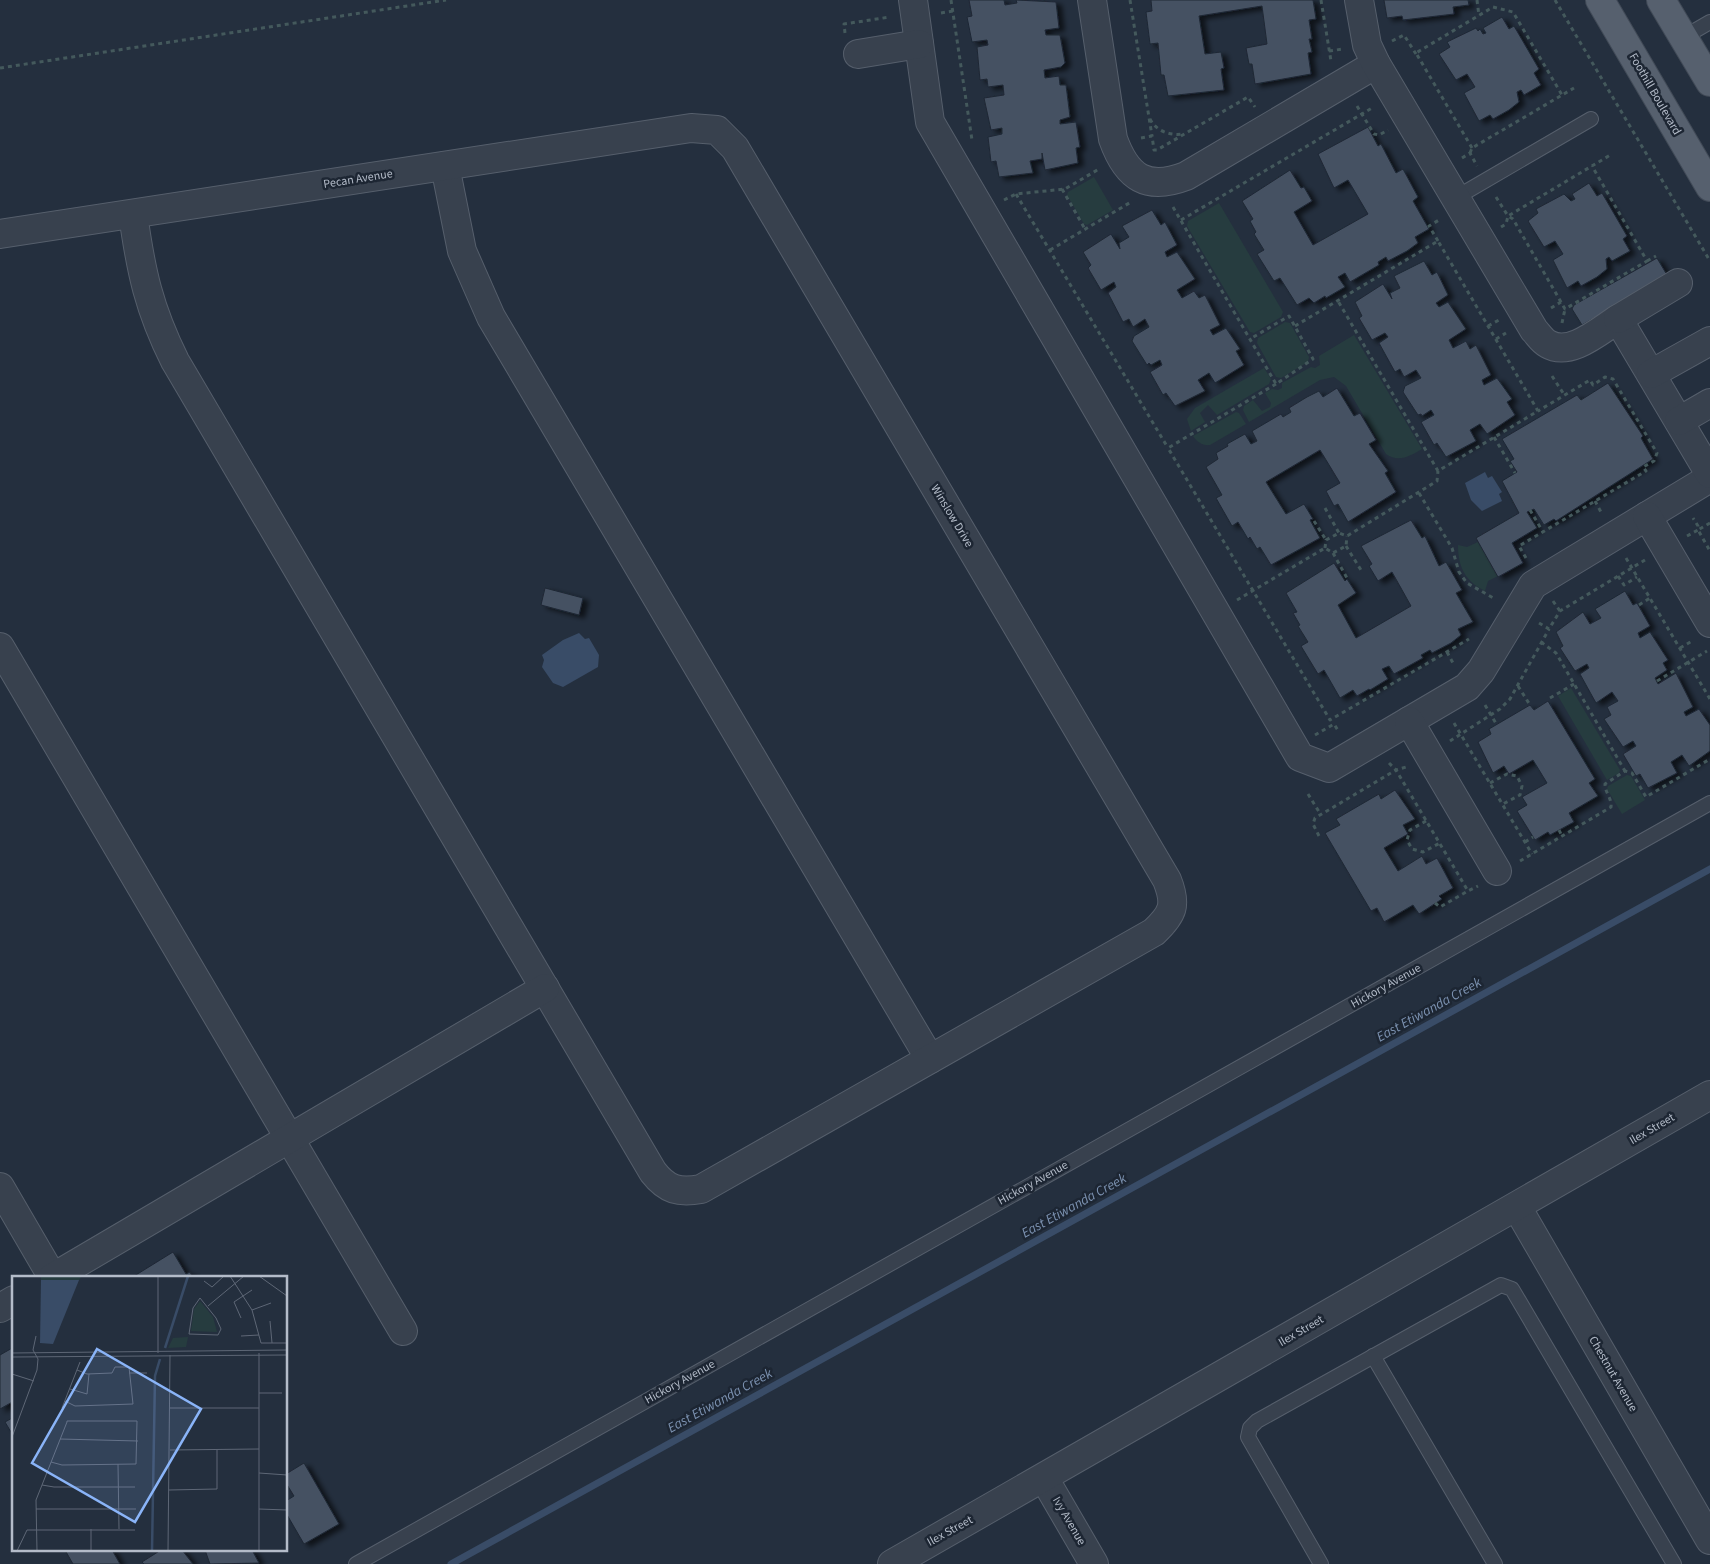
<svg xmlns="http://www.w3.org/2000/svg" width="1710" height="1564" font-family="'Source Sans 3',sans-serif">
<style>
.green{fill:#263c3f}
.water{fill:#394c67}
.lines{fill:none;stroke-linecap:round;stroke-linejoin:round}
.stream{stroke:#394c67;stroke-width:7}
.building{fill:#455162;stroke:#1f2835;filter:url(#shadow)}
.service-casing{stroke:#565f6c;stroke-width:16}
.minor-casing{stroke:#565f6c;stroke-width:30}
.primary-casing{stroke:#414a57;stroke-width:30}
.path{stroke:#44595c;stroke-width:3;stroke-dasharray:4 4;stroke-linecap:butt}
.service{stroke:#38414e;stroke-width:14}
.minor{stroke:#38414e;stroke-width:28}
.primary{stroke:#56606e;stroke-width:28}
.labels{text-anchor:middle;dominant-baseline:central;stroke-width:5;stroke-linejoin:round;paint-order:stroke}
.street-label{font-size:12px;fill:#b4bcc9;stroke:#1d2633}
.water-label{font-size:14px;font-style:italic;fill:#7c92b1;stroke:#1d2633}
.inset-river{fill:none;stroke:#394c67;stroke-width:2.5}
.inset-road{fill:none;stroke:#5e6776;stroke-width:1}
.view{fill:#8ab4f8;fill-opacity:0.15;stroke:#8ab4f8;stroke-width:2.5}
.inset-edge{fill:none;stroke:#b4bcc9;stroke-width:2.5}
</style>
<defs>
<filter id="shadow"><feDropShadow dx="5.5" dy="3" stdDeviation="2.5" flood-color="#0009"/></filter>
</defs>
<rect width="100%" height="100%" fill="#242f3e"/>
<g class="green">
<polygon points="1094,177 1113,210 1087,225 1084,224 1067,195 1068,192"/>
<polygon points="1219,203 1283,312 1281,317 1254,333 1250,332 1187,226 1188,221"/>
<polygon points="1285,322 1290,323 1309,357 1308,362 1281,378 1276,377 1257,343 1258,338"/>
<path d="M1354,335l68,114c-12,7 -23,14 -36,5l-40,-68 -12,-9 -14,3 -71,42 -6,-12 1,-4 9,-6 9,11 8,-4 1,-4 -6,-10 7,-4 6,1 4,-2v-5l29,-16 4,1 5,-3 -1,-9z"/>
<polygon points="1264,368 1271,379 1269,384 1217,415 1208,405 1200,413 1205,422 1191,431 1187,419 1195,408"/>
<path d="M1236,412l3,1 7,11 -36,21c-7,1 -13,-3 -17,-9z"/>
<path d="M1478,542l20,34 -10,5 -3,10c-20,-10 -27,-24 -27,-46l9,2z"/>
<polygon points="1571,688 1620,770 1619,773 1607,780 1558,696"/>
<polygon points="1627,775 1631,776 1645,800 1622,814 1607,789 1608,786"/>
</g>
<g class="water">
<polygon points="1485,472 1488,478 1492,476 1502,492 1499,494 1502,501 1482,511 1471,500 1465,483"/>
<polygon points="579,633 585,639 589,638 599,655 598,667 563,687 553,683 542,667 544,660 542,655 563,640"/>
</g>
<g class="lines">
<polyline class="stream" points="451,1564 1710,869"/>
</g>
<g class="building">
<polygon points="969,0 1004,0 1005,5 1017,3 1016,0 1056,2 1059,28 1045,30 1046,35 1060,35 1065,63 1061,67 1044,70 1045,78 1059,76 1060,85 1066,85 1070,117 1060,120 1060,124 1076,122 1080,147 1076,148 1078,163 1045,170 1042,153 1042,159 1030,161 1033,173 999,177 996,161 991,162 988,137 1002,134 1002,128 991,130 984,98 1004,95 1003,85 988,87 987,79 980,80 977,47 988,45 987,40 972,42 967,17 972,16"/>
<polygon points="1151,0 1313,0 1316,19 1309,20 1312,39 1309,39 1312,52 1308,53 1311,74 1255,84 1252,64 1249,64 1246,48 1267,44 1262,6 1199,16 1205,54 1221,52 1224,68 1221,69 1224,90 1168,96 1164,75 1161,75 1158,43 1150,44 1146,12 1152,11"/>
<polygon points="1384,0 1468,0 1469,5 1453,7 1454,14 1403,20 1402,16 1387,18"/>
<polygon points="1502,17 1509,29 1514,26 1539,69 1534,73 1541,85 1524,95 1521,90 1517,92 1519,102 1509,110 1493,119 1490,115 1479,121 1464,93 1475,87 1467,74 1456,80 1439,54 1450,47 1447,42 1476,28 1478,31 1480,29 1483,34 1486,33 1483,28"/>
<polygon points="1368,127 1378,146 1381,144 1396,173 1403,169 1418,197 1413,201 1429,229 1415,237 1418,243 1407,251 1388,261 1386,257 1378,262 1379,265 1350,282 1345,273 1338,277 1345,287 1326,298 1325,296 1314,303 1309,298 1297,305 1280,278 1274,281 1257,254 1264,250 1254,234 1256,232 1250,221 1253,219 1242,201 1290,170 1301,188 1304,187 1312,201 1294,212 1313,245 1368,214 1348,180 1334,188 1318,154"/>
<polygon points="1589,183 1597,196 1602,193 1627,236 1623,239 1630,251 1612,261 1609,257 1606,259 1607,269 1597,277 1581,286 1578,281 1567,288 1553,260 1563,254 1555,241 1544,247 1528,221 1538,213 1536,209 1564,194 1571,201 1575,199 1572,194"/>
<polygon points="1152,210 1161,225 1165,222 1177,245 1165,252 1167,257 1177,252 1195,279 1177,290 1182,298 1194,291 1199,298 1205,295 1220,325 1210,330 1213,335 1226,328 1240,349 1236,351 1244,365 1215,383 1209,373 1198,380 1205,391 1175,406 1166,393 1163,395 1150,372 1162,365 1160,360 1151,365 1149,363 1147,365 1132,341 1134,336 1149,327 1145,319 1133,327 1129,319 1123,322 1108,293 1116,287 1114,282 1101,290 1088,268 1091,265 1083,252 1111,234 1120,249 1119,243 1129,237 1122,226"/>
<polygon points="1657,258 1667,275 1582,325 1572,309 1574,305"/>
<polygon points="1424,261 1432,275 1437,272 1448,295 1436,303 1439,307 1448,302 1466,329 1449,340 1453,348 1466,341 1470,349 1476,345 1491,375 1482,380 1484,385 1497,378 1512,399 1507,402 1515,415 1487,434 1480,424 1470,430 1476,441 1446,457 1437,443 1434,445 1421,422 1434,415 1431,410 1422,416 1421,414 1418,415 1403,392 1405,386 1421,378 1416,370 1404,377 1400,369 1395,372 1379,343 1388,337 1385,333 1372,340 1359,318 1362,316 1355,302 1383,284 1392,299 1390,293 1400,288 1394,276"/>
<polygon points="1608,383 1643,436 1641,438 1653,459 1556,521 1554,519 1544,525 1534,509 1527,512 1537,528 1512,543 1523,563 1498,577 1476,538 1519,513 1502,481 1517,472 1510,461 1514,459 1502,439 1577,395 1581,400"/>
<polygon points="1337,388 1354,416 1360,413 1376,440 1369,444 1388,471 1385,473 1396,492 1348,522 1338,504 1334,506 1326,491 1340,483 1320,450 1266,482 1286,514 1304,504 1313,519 1310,520 1320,538 1271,565 1260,547 1257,549 1250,537 1248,539 1238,522 1232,526 1216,498 1222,495 1206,467 1218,459 1216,453 1228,446 1227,444 1245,434 1251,444 1257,441 1252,431 1281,414 1283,417 1291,412 1289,408 1307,397 1319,391 1323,397"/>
<polygon points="1411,520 1422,538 1425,536 1439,566 1446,562 1462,590 1456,593 1473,622 1458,629 1461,635 1451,643 1432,653 1430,650 1421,655 1423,658 1394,674 1389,666 1382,669 1388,679 1370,690 1369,689 1357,696 1353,690 1340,698 1324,670 1318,674 1301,646 1308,642 1298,626 1300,625 1293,613 1297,612 1286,593 1334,563 1345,581 1347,579 1356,593 1338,605 1356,638 1411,606 1392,572 1378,581 1369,566 1372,564 1361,546"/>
<polygon points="545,588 583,598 579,615 541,605"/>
<polygon points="1625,591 1633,605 1637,603 1650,626 1638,633 1640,638 1650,632 1668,660 1663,663 1667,670 1655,678 1658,684 1676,673 1693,707 1684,712 1686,716 1699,709 1710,725 1710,751 1689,766 1682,755 1671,762 1677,773 1648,788 1640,774 1636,776 1623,754 1636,746 1633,741 1623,747 1604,719 1611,715 1607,707 1618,701 1612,692 1596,703 1580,674 1589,668 1587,664 1575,671 1560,648 1563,646 1556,632 1583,612 1590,624 1601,618 1595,609"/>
<polygon points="1548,701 1595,779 1589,783 1598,796 1569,813 1574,822 1550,835 1548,832 1535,840 1517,811 1527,805 1522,797 1547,783 1533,760 1509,774 1504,766 1493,773 1478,742 1491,734 1489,729 1530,705 1534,710"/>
<polygon points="1395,790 1415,819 1403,825 1408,834 1384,848 1398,871 1422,856 1426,864 1437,858 1453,888 1439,896 1442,899 1419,914 1413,905 1384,922 1377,908 1371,911 1325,833 1340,825 1336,819 1379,794 1381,799"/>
<polygon points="173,1252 186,1274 190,1272 193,1278 131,1278"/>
<polygon points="14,1347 14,1401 0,1409 0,1355"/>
<polygon points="14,1417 14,1437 5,1422"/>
<polygon points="304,1463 339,1524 304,1544 286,1513 286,1501 294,1496 286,1483 286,1474"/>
<polygon points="65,1550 112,1550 120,1564 73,1564"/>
<polygon points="161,1550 182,1550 193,1564 144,1564 142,1562"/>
<polygon points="205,1550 252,1550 259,1563 210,1564"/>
</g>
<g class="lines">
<defs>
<g id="service">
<polyline points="1684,37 1710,22"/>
<polyline points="1457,197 1591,119"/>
<polyline points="1373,1356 1495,1564"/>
<polyline points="356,1564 1710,803"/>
<polyline points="1321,1564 1248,1437 1250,1428 1257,1421 1501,1285 1512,1289 1674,1564"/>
</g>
<g id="minor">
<polyline points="913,0 930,122 1300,757 1329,768 1467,687 1481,671 1533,585 1710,478"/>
<path d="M1092,0l21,139c14,39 34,52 73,37l190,-112"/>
<path d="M1359,0l8,45 9,19 158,266c4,4 8,11 14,14 22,13 51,-13 70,-25l92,155"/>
<polyline points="858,54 919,44"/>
<polyline points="445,166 462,251 491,317 930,1059"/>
<path d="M0,234l691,-106 26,2 18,18 432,732c10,25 6,34 -13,52l-453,257c-22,4 -34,1 -48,-17l-478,-811c-26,-52 -34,-89 -42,-147"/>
<polyline points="1618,319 1678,283"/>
<polyline points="1651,374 1710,341"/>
<polyline points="1679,421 1710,403"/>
<polyline points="1647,516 1710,623"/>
<polyline points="0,647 403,1331"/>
<polyline points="1409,721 1497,871"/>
<polyline points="0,1187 53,1278"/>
<polyline points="1517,1207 1710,1540"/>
<polyline points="52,1278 545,988"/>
<polyline points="0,1308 14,1300"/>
<polyline points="1044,1478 1094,1564"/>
<polyline points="892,1564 1710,1095"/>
</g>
<g id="primary">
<polyline points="1600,0 1710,187"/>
<polyline points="1661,0 1710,82"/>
</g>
</defs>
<use href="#service" class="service-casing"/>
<use href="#minor" class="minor-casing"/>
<use href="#primary" class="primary-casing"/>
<g class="path">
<polyline points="951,0 972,140"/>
<polyline points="1130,0 1152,136"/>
<polyline points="1321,0 1331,61"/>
<polyline points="1477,0 1479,16"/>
<polyline points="1555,0 1710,261"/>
<polyline points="941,13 953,11"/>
<polyline points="845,33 844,24 890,17"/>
<polyline points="1392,41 1404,35 1416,54"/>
<polyline points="1329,51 1343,49"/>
<polyline points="0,68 446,0"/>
<polyline points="1357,106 1374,134 1379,135 1388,130"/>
<path d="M1150,119c6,12 20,17 33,15"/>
<polyline points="1141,138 1152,136 1154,150 1157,150 1248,97 1255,107"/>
<polyline points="1472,148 1416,53 1493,7 1513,12 1562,95"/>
<polyline points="1470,153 1472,148 1574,88"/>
<polyline points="1462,158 1470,153 1477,166"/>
<polyline points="1062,189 1085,229"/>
<polyline points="1016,194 1168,448"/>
<polyline points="1496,197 1508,216 1612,154"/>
<polyline points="1004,200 1016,194 1065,189 1099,169"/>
<polyline points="1173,207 1276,384 1313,359 1289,316 1250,339"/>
<polyline points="1181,220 1372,108"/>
<polyline points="1501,227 1506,224 1508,216 1513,219 1565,309 1647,261 1592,166"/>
<polyline points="1438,241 1429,226 1439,220"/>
<polyline points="1050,250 1131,202"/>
<polyline points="1647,261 1656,256"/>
<polyline points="1551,308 1561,302"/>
<polyline points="1562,323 1565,309"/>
<polyline points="1295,326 1438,241 1538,411 1438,471 1338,301"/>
<polyline points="1488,326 1499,320"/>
<polyline points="1496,339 1506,333"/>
<polyline points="1552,376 1565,396"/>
<polyline points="1276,384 1168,448 1330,720 1469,639"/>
<polyline points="1494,437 1515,473"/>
<polyline points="1419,493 1452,548 1459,572 1467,583 1495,599"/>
<polyline points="1595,501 1602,514"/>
<polyline points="1325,508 1339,533"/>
<polyline points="1530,510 1543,532"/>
<polyline points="1314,521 1326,540"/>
<polyline points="1710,523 1698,530 1710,551"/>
<polyline points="1687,536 1698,530 1698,526 1693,518"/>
<polyline points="1346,546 1361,570"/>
<polyline points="1325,548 1326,540 1339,533 1347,536 1437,481 1438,471"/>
<polyline points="1333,553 1347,578"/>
<polyline points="1526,558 1519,546 1646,471 1643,467 1654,461 1657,453 1613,379 1605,377 1593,385 1590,380 1538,411"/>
<polyline points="1626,558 1710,699"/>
<polyline points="1618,576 1624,585 1637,577"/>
<polyline points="1237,600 1325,548 1333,553 1346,546 1347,536"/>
<polyline points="1553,601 1560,611"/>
<polyline points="1639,605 1650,598"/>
<polyline points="1539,623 1549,629 1560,611 1645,560"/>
<polyline points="1541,642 1556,653 1625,771"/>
<polyline points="1680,648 1692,641"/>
<polyline points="1447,652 1454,665"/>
<polyline points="1657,681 1707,651"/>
<polyline points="1518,686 1530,705"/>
<polyline points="1550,698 1574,684"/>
<polyline points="1485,705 1497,725"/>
<polyline points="1454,723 1532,854"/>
<polyline points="1315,735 1334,724 1339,732"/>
<polyline points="1450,741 1500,709 1510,699 1549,629"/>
<polyline points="1389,763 1396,770 1406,767"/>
<polyline points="1490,783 1507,774 1517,776 1522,786 1520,795 1503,804"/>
<polyline points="1308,794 1321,815"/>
<polyline points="1426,821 1410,830 1407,840 1412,849 1423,852 1440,843"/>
<polyline points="1559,830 1562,836"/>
<polyline points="1319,836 1313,824 1315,818 1396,770 1468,891 1478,886"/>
<polyline points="1525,842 1533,837"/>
<path d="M1520,861l91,-54c1,-9 -6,-14 -6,-23l20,-13 7,2 14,24 64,-38"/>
<polyline points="1435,903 1440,907 1468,891"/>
</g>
<use href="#service" class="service"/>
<use href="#minor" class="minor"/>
<use href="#primary" class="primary"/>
</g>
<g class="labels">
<g class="street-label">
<text transform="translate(1655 94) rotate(60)">Foothill Boulevard</text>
<text transform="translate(358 179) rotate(-9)">Pecan Avenue</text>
<text transform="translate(952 516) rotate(59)">Winslow Drive</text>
<text transform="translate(1386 986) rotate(-29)">Hickory Avenue</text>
<text transform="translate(1652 1129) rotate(-30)">Ilex Street</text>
<text transform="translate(1033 1183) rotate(-29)">Hickory Avenue</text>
<text transform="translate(1301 1331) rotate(-30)">Ilex Street</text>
<text transform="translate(1613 1374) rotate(60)">Chestnut Avenue</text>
<text transform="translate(680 1382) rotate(-29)">Hickory Avenue</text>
<text transform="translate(1069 1521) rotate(60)">Ivy Avenue</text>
<text transform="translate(950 1531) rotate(-29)">Ilex Street</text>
</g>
<g class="water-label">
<text transform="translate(1429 1010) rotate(-29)">East Etiwanda Creek</text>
<text transform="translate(1074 1206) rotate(-29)">East Etiwanda Creek</text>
<text transform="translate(720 1401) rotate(-29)">East Etiwanda Creek</text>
</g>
</g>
<g transform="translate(12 1276)">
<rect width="275" height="275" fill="#242f3e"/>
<path d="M29,0h41l-3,4h-38zM188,25l13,16 4,15 -26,-1 3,-22zM176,61l-2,10 -18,1 5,-10z" fill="#263c3f"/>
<path d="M29,4h38l-26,64 -13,-1z" fill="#394c67"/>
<path class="inset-river" d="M153,72l23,-72M140,275l3,-175 5,-17"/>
<path class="inset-road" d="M218,0l22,34 9,33h26M247,0l28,20M192,5l8,6 12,-11M188,22l16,20 5,11 -3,6 -29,-1 4,-26zM196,30l36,-30M240,34l19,-7M229,42l-7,-16 18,-12M258,45l2,22M229,60l18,-1M0,77l275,-3M146,77v-77M0,81l275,-2M117,97h18M0,98l22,7M58,113l17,5 2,-20M247,117h23M53,125l10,5 58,-2 -4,-37h-14l-3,6 -25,1 -10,-4M50,132l18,-46M158,132h89M0,161l25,-67 1,-11 -5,-9 3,-14M48,163l78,2M158,174l89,-1M106,188l1,65M247,197l28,2M30,209l12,2h81M157,214l48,-1v-39M24,233h100M247,233l28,1M79,253v22M5,275l10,-21h108M25,275l-1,-51 6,-15 25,-63v-1h70l-1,43 -74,1 -11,-3M45,275h67M156,275l2,-196M247,275v-198"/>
<path class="view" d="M85,73l104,60 -66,113 -103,-59z"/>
<rect width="275" height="275" class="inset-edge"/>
</g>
</svg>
